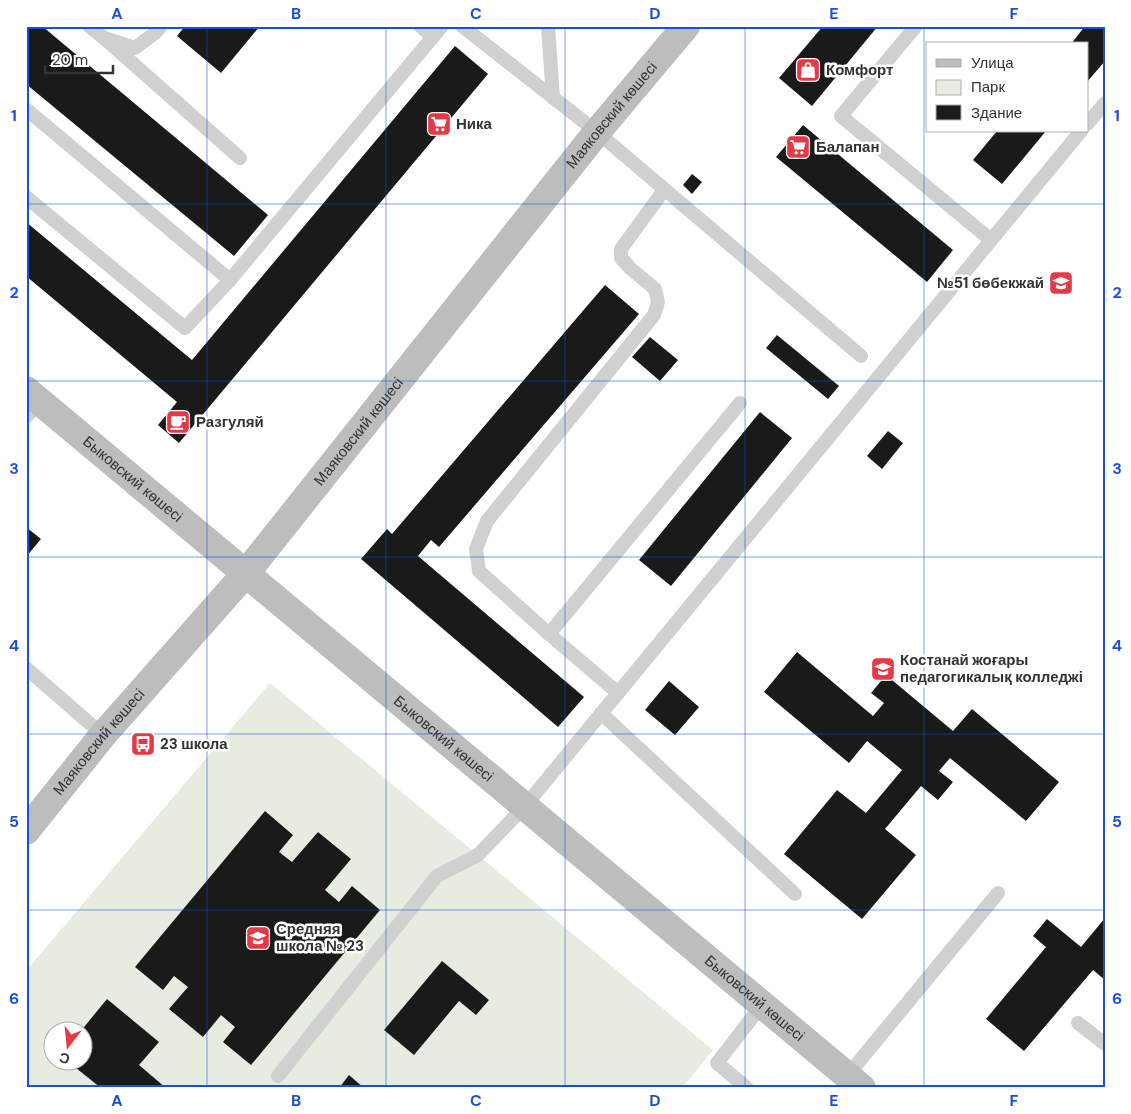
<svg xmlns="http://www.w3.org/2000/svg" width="1131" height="1114" font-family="'DM Sans',sans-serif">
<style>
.green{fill:#e6ecdf;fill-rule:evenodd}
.building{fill:#1a1a1a}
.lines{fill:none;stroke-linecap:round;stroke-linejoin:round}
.lane{stroke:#d0d0d0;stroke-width:14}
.secondary{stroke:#bdbdbd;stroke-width:28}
.grid{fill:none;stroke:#1d4ed8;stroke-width:1;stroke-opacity:0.55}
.labels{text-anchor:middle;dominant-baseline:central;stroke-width:5;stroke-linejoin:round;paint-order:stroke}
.poi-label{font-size:15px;font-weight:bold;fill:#333;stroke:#fff;text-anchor:start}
.street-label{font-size:15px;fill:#333;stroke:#fff}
.neatline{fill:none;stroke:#1d4ed8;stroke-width:2}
.grid-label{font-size:16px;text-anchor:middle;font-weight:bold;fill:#1d4ed8}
</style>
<rect width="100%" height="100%" fill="#fff"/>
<path class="green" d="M270,683l443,367 -31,38h-656v-117zM52,1032h30v30h-30z"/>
<g class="building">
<polygon points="26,26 42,26 268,215 234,256 26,84"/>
<polygon points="185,26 260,26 221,73 177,36"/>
<polygon points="823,26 878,26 812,106 779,78"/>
<polygon points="1085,26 1105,26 1105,61 1087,82 1087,44 1071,44"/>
<polygon points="455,46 488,74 179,443 158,425 177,402 26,276 26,222 192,360"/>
<polygon points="803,125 953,250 927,282 776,157"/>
<polygon points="997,131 1046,131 1002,184 973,160"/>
<polygon points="692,174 702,182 692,194 683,185"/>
<polygon points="605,285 639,314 439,547 431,540 418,556 584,697 558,727 361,559 387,529 392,534"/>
<polygon points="777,335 839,386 828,399 766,348"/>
<polygon points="650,337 678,360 660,381 632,357"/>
<polygon points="760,412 792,438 671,586 639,560"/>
<polygon points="888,431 903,443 882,469 867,456"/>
<polygon points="26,527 41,539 26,557"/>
<polygon points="797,652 873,716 884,703 871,693 886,675 953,731 972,709 1059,782 1026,821 950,758 939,771 953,782 938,800 921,786 885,829 916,855 862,919 784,854 837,790 866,813 902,770 867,741 849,763 764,692"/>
<polygon points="669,681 699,707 675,735 645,710"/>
<polygon points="265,811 293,835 279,852 292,862 318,832 351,859 325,890 339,902 352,886 380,910 251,1065 223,1042 235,1027 221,1015 203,1037 169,1009 188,987 174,976 163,990 135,967"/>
<polygon points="1105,918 1105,980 1093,970 1024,1051 986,1019 1046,947 1033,936 1047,919 1081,947"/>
<polygon points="442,961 489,1000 476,1015 459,1001 414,1055 384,1030"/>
<polygon points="107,999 159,1042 139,1065 166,1088 101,1088 76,1068 83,1059 82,1032 80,1032"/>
<polygon points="349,1075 364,1088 339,1088"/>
</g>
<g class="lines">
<g class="lane">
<polyline points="89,26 104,38 135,48 155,33 161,26"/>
<polyline points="420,26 433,37"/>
<polyline points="462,26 597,132 861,356"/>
<polyline points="548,26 553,98"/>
<polyline points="916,26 841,116 991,240"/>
<polyline points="104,38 240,158"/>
<polyline points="26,109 230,280"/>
<polyline points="1087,124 1105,103"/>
<polyline points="26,197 185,328 230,280 442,26"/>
<polyline points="26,417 40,401"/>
<polyline points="549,634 740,403"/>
<polyline points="26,668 103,735"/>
<polyline points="618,693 549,634 479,571 476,549 487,521 654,315 658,302 655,289 630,268 621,258 621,249 664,190"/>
<polyline points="601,713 795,894"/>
<polyline points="1078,1023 1105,1044"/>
<polyline points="278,1076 437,876 478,855 525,806 1081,131"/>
<polyline points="847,1076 998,893"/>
<polyline points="747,1088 717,1063 762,1005"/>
</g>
<g class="secondary">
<path id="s1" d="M26,390l836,698"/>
<path id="s2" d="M26,831l77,-96 143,-162 351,-441 89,-106"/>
</g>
</g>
<path class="grid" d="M207,26v1062M386,26v1062M565,26v1062M745,26v1062M924,26v1062M26,204h1079M26,381h1079M26,557h1079M26,734h1079M26,910h1079"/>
<defs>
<symbol id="shop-square" viewBox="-11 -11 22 22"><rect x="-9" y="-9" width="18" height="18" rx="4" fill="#e63946" stroke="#fff"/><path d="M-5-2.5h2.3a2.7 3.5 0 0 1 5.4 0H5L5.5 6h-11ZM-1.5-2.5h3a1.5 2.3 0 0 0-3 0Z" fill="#fff"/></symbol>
<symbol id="supermarket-square" viewBox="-11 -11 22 22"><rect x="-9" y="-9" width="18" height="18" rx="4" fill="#e63946" stroke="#fff"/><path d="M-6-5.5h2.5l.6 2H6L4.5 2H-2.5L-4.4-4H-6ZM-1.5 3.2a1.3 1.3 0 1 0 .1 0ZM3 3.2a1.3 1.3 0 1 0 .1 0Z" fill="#fff"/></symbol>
<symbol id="school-square" viewBox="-11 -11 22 22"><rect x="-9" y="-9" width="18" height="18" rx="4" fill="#e63946" stroke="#fff"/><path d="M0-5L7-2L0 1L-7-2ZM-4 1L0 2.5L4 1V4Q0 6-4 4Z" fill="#fff"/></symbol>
<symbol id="cafe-square" viewBox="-11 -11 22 22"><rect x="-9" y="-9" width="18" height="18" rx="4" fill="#e63946" stroke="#fff"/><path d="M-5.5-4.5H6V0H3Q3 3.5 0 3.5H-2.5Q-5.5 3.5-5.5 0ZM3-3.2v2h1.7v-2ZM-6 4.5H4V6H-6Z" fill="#fff"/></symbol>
<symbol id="university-square" viewBox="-11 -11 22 22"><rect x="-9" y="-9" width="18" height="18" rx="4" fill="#e63946" stroke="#fff"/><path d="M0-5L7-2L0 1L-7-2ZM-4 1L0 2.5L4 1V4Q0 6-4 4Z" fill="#fff"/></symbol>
<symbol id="bus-square" viewBox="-11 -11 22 22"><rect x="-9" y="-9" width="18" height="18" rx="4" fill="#e63946" stroke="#fff"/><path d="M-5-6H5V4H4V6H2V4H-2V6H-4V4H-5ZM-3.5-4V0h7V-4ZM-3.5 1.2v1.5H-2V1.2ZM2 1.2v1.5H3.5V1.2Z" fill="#fff"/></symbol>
</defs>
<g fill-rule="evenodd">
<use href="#shop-square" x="794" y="56" width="28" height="28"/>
<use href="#supermarket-square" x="425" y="110" width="28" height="28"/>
<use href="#supermarket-square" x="784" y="133" width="28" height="28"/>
<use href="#school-square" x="1047" y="269" width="28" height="28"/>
<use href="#cafe-square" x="164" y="408" width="28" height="28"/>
<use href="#university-square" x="869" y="655" width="28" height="28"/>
<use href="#bus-square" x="129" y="730" width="28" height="28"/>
<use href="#school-square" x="244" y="924" width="28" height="28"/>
</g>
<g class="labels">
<g class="poi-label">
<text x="826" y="70">Комфорт</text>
<text x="456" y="124">Ника</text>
<text x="816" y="147">Балапан</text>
<text x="1044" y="283" text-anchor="end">№51 бөбекжай</text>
<text x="196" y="422">Разгуляй</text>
<text x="900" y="660">Костанай жоғары<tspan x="900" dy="17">педагогикалық колледжі</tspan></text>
<text x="160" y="744">23 школа</text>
<text x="276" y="929">Средняя<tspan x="276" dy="17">школа № 23</tspan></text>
</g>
<g class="street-label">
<text stroke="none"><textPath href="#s2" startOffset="925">Маяковский көшесі</textPath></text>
<text stroke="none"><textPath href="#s2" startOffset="520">Маяковский көшесі</textPath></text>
<text stroke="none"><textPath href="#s1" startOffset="139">Быковский көшесі</textPath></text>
<text stroke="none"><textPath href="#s1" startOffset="544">Быковский көшесі</textPath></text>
<text stroke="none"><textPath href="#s2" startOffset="115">Маяковский көшесі</textPath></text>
<text stroke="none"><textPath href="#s1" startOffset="949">Быковский көшесі</textPath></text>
</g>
</g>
<rect width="1131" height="1114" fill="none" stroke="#ffffff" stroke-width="55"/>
<rect x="926" y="42" width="162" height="90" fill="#ffffff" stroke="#adadad"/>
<rect x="936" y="59" width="25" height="8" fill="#bdbdbd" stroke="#adadad"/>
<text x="971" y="68" font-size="15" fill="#333333">Улица</text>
<rect x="936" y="80" width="25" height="15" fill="#e6ecdf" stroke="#adadad"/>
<text x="971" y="92" font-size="15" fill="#333333">Парк</text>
<rect x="936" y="105" width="25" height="15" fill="#1a1a1a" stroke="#adadad"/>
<text x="971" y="118" font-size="15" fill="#333333">Здание</text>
<g transform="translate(68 1046) rotate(196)"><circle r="24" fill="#ffffff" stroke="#adadad"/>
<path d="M0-4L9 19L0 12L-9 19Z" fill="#e63946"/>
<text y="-8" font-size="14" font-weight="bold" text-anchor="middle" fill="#333333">С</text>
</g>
<path d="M45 65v8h68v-8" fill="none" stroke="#333333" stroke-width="2.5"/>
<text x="52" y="65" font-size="15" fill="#333333" stroke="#ffffff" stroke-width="4" paint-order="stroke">20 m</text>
<rect x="28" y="28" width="1076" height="1058" class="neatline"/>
<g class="grid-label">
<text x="117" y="19">A</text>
<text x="296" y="19">B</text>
<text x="476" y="19">C</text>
<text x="655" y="19">D</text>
<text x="834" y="19">E</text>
<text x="1014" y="19">F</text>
<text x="14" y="121">1</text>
<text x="1117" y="121">1</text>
<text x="14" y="298">2</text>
<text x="1117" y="298">2</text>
<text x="14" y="474">3</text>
<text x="1117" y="474">3</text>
<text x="14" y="651">4</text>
<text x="1117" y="651">4</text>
<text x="14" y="827">5</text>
<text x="1117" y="827">5</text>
<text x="14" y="1004">6</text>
<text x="1117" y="1004">6</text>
<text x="117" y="1106">A</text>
<text x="296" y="1106">B</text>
<text x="476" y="1106">C</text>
<text x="655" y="1106">D</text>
<text x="834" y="1106">E</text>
<text x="1014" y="1106">F</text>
</g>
</svg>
